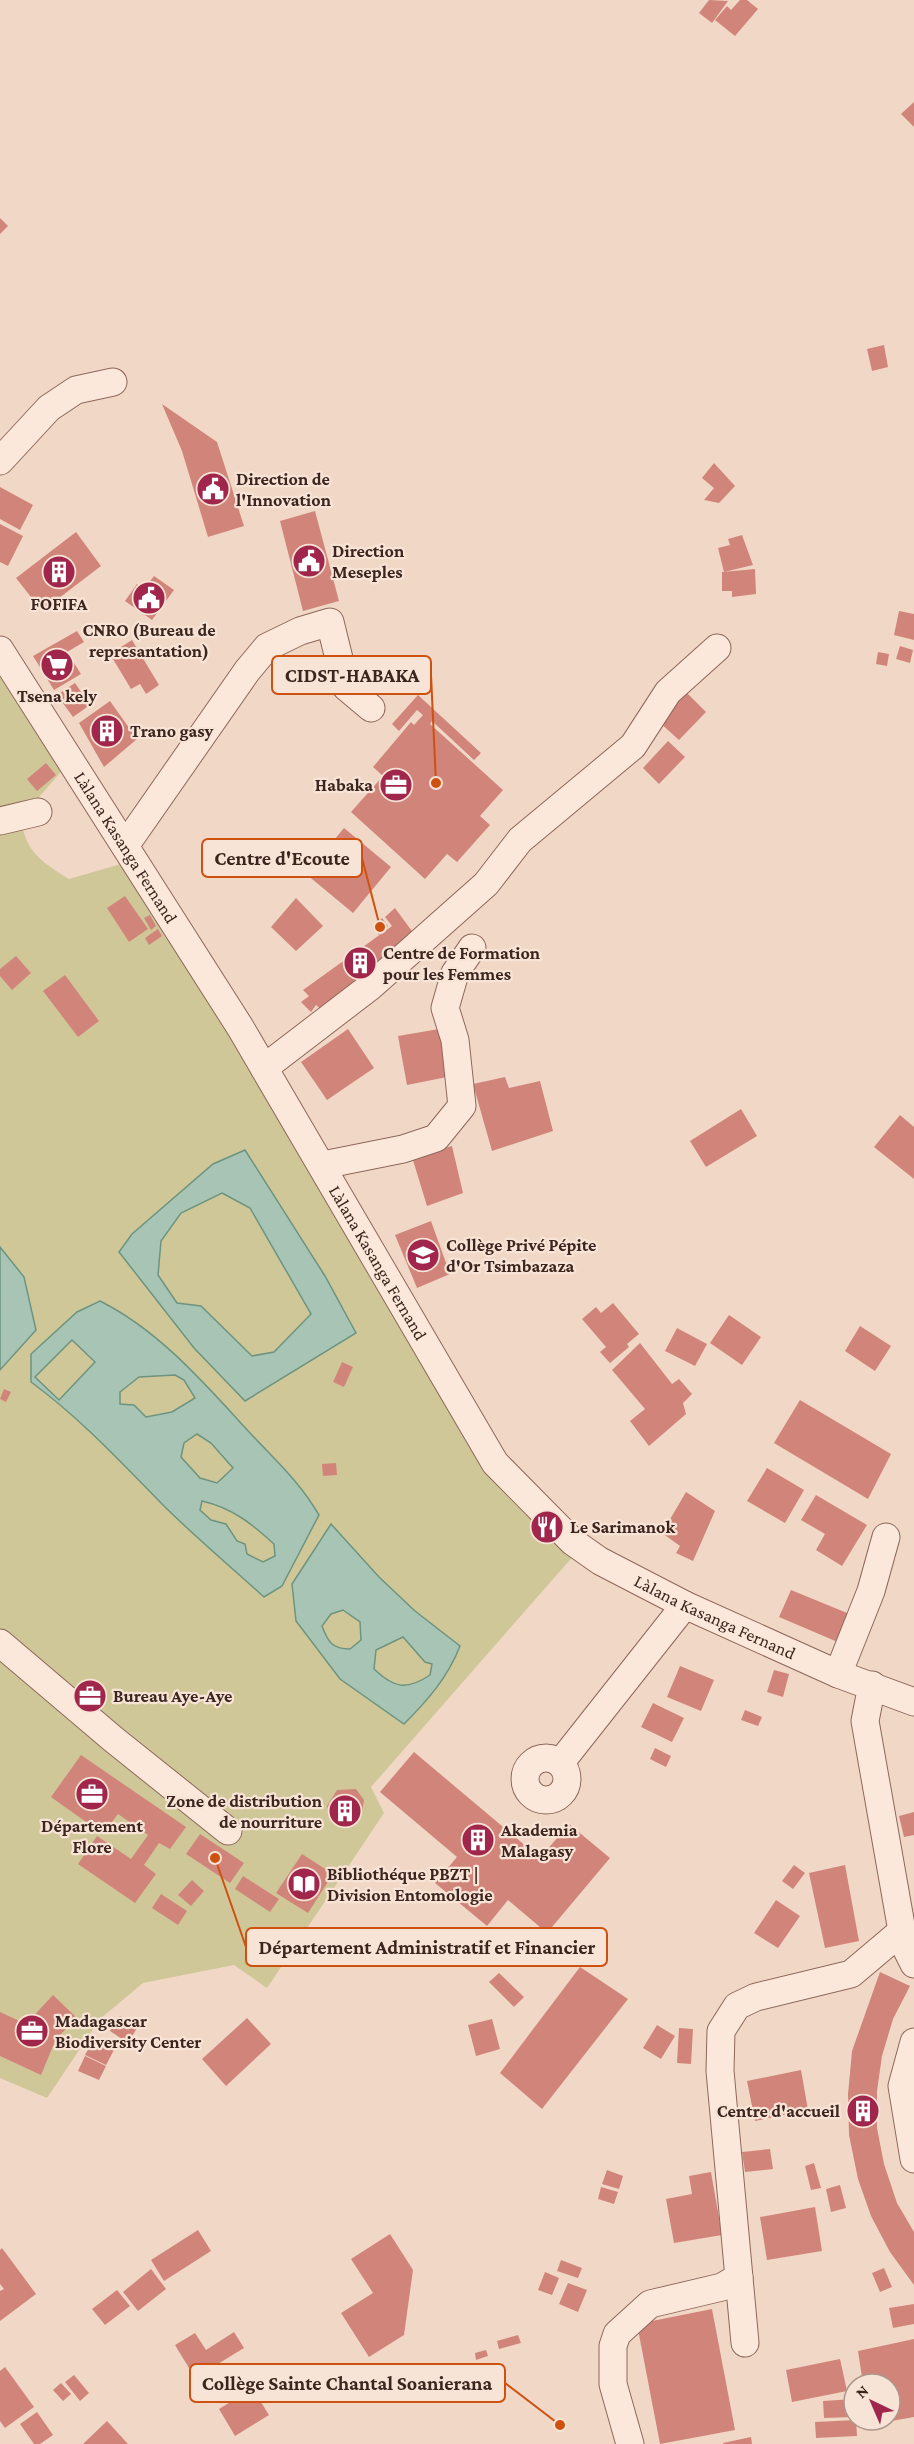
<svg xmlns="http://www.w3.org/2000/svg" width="914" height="2444" font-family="'Crimson Pro',serif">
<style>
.green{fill:#d0c799}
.water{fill:#a8c4b4;stroke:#6d947f;stroke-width:1.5;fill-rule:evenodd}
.building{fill:#d1857a}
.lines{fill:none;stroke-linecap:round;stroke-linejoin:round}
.minor-casing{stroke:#8e675a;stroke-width:29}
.minor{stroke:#fbe8da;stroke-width:27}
.labels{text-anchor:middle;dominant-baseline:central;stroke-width:4.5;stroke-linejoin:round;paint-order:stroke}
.poi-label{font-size:18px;font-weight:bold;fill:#3d251f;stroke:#f8e4d6;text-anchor:start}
.street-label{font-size:18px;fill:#3d251f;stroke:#f8e4d6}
.leader{fill:none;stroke:#ce510f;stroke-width:2}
.callout-dot{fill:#ce510f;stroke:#f8e4d6;stroke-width:2}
.callout{fill:#f8e4d6;stroke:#ce510f;stroke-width:2}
.callout-label{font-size:20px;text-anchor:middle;font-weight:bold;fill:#3d251f}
</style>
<rect width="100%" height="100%" fill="#f1d8c6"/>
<path class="green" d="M0,659l65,108 -44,51c4,34 21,44 48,61l52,-15 158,248 137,238 160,203 -205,234 13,26 -117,175 -33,-23 -91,18 -43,36 -53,79 -47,-20z"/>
<g class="water">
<path d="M245,1150l80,126 31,57 -111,68 -51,-53 -75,-96 13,-18 81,-70zM222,1193l28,15 61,106 -37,38 -22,4 -51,-50 -24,-3 -19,-28 3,-34 20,-28z"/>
<polygon points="0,1247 24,1277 36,1330 0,1370"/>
<path d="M100,1301c60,30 106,84 151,133 26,28 48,47 68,81l-37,71 -18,11c-34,-31 -69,-60 -102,-93 -42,-43 -82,-86 -131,-122v-28l46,-42zM72,1340l23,22 -36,38 -24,-23zM175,1375l9,5 11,18 -23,14 -26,5 -12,-12 -14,-1v-12l19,-15zM197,1434l14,9 22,25 -16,15 -17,-5 -19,-21 3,-14zM202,1501c30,7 49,22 72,43l1,12 -12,6 -16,-8 -2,-10 -8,-3 -11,-17 -15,-4 -11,-10z"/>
<path d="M331,1524l48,53 36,34 45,35c-12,31 -32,54 -56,78l-64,-45 -44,-58 -4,-37zM343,1610l17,12 1,18 -11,9c-18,0 -22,-7 -28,-23l9,-12zM403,1637l22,25 7,2 -2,11c-24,16 -36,13 -56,-6l2,-19z"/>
</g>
<g class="building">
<polygon points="709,0 728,1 712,23 699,13"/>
<polygon points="740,0 747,0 758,9 735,36 715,20 727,6 731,10"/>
<polygon points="914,102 914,127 901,114"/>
<polygon points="0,218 8,226 0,234"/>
<polygon points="884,345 888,367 872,371 867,349"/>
<polygon points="162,404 217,442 244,526 208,537 182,451"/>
<polygon points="714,463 735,486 719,503 704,500 714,488 702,478"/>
<polygon points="0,487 33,505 20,530 0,519"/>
<polygon points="315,511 339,601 303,611 280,521"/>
<polygon points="0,524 23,536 8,566 0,562"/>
<polygon points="76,532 101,566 42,611 16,578"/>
<polygon points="742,535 753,565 724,572 718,548 730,545 728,539"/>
<polygon points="755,569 756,594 732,597 732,591 722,591 722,572"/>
<polygon points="154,576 174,590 152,620 125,601 137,584 144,589"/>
<polygon points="899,611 914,614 914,640 894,635"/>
<polygon points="77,631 84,642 67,652 81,674 54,690 33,656"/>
<polygon points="132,640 159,685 146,694 140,684 131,689 110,654"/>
<polygon points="900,646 913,650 910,663 896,659"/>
<polygon points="878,652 889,654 887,666 876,664"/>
<polygon points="75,683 90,705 73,717 57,695"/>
<polygon points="686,692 706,712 679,740 658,721"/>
<polygon points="418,695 481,753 474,760 432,721 430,724 503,790 480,816 490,825 457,862 447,854 425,879 351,812 383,776 373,767 411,722 414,725 423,715 417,710 399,731 392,724"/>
<polygon points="110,701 137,739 104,767 79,723"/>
<polygon points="668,741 685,757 659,784 643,768"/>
<polygon points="46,763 56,775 37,791 27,779"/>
<polygon points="344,828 391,867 353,913 306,874"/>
<polygon points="125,896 148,929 129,942 107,908"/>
<polygon points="296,898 323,926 296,951 271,927"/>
<polygon points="395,908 414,934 323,1011 316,1005 311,1012 301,1002 309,996 303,990 392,926 385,917"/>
<polygon points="150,915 156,926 151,930 144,918"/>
<polygon points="382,918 388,926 379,935 373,928"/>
<polygon points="158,929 162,936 149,945 145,938"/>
<polygon points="16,956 31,973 12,990 0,976 0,969"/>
<polygon points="65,975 99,1021 78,1037 43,991"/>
<polygon points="348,1029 374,1068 327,1100 301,1062"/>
<polygon points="439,1029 447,1077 407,1085 398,1036"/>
<polygon points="505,1077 509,1088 540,1081 553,1131 492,1151 473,1084"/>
<polygon points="741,1109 757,1136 706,1167 690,1141"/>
<polygon points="900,1115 914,1127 914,1179 874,1147"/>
<polygon points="452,1146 463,1193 427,1206 412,1157"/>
<polygon points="431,1221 450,1274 417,1288 395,1235"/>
<polygon points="613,1303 639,1334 627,1344 629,1347 610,1363 600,1352 606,1347 582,1319 596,1307 601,1313"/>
<polygon points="729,1315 761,1337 742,1365 710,1343"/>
<polygon points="860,1326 891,1346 875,1371 845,1351"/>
<polygon points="677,1328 707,1344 695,1366 665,1351"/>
<polygon points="640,1343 672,1384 679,1379 692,1394 683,1403 686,1414 649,1446 630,1421 645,1409 612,1370"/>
<polygon points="342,1362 353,1367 344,1387 333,1382"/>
<polygon points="4,1389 11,1392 6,1402 0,1399"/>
<polygon points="800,1400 891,1454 868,1499 774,1443"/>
<polygon points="336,1463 337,1475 323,1476 322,1464"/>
<polygon points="767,1468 804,1490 785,1523 747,1501"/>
<polygon points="686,1492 715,1511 693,1561 676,1553 680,1546 662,1533"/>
<polygon points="816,1495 867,1525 842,1566 816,1550 825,1534 801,1520"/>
<polygon points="791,1590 852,1615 840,1643 779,1617"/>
<polygon points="680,1666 714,1680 701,1711 667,1697"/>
<polygon points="774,1670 789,1674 783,1697 767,1692"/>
<polygon points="91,1681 105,1691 89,1711 76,1700"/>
<polygon points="653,1703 684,1718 672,1742 641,1727"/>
<polygon points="745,1710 762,1717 758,1726 741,1720"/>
<polygon points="655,1748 671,1756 666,1767 650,1759"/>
<polygon points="414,1752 540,1858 569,1824 610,1858 547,1933 508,1900 487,1926 435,1883 457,1857 380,1792"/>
<polygon points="81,1755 186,1827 170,1849 159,1843 144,1865 156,1874 135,1903 78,1864 97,1836 131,1859 148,1835 118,1814 103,1834 51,1797"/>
<polygon points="356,1789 364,1800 361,1816 347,1826 333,1823 327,1806 337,1790"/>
<polygon points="914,1812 914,1835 904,1837 899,1816"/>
<polygon points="200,1834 244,1863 230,1883 186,1854"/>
<polygon points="302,1854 333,1874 308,1913 276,1893"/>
<polygon points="794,1865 805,1873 793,1889 782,1881"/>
<polygon points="845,1865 859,1941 825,1948 809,1873"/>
<polygon points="243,1876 279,1899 270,1912 235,1889"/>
<polygon points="192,1880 204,1891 191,1906 178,1895"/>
<polygon points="161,1894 187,1911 178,1925 152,1908"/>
<polygon points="776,1900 800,1916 778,1948 754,1933"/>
<polygon points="580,1967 628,1999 542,2109 500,2073"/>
<polygon points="880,1972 910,1986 893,2019 882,2056 877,2091 877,2128 884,2164 897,2203 914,2232 914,2285 890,2252 871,2216 858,2179 849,2135 848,2094 852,2051"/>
<polygon points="499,1973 524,1997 514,2007 489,1982"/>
<polygon points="53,1995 77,2018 56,2039 41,2075 0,2056 0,2012 26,2024"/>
<polygon points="120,2016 137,2028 128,2043 110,2031"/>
<polygon points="247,2018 271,2044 226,2086 202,2059"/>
<polygon points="492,2019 500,2049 476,2056 468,2025"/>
<polygon points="657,2025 675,2036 661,2059 643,2048"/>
<polygon points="679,2028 693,2029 691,2064 677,2063"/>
<polygon points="93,2040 114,2050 106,2065 85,2055"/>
<polygon points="85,2056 106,2066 99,2080 78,2071"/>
<polygon points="801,2070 808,2110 755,2121 747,2081"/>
<polygon points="770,2149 773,2169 745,2172 742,2152"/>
<polygon points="814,2163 821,2188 811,2190 805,2166"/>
<polygon points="607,2170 623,2176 619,2189 602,2184"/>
<polygon points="711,2172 722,2235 674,2243 666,2199 692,2194 689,2176"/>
<polygon points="840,2185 846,2208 831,2212 826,2189"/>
<polygon points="601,2187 618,2192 614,2204 598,2199"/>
<polygon points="815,2207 822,2251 767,2260 760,2217"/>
<polygon points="198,2230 211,2251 164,2281 151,2260"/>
<polygon points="390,2234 413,2270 404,2335 369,2357 341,2313 373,2293 351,2259"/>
<polygon points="2,2248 36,2294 0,2321 0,2291 4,2289 0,2284 0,2250"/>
<polygon points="561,2260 582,2268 578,2278 557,2271"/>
<polygon points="884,2268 892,2287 880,2292 872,2273"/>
<polygon points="151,2269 166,2289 138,2311 123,2292"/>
<polygon points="545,2272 559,2278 552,2295 538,2290"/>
<polygon points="568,2283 587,2290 578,2312 559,2304"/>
<polygon points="117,2290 130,2306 105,2325 92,2309"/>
<polygon points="914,2304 914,2324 893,2328 889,2308"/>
<polygon points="712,2309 735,2430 660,2444 637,2324"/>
<polygon points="234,2332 244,2348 195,2378 175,2345 195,2333 206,2350"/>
<polygon points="518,2335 521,2343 499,2349 497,2341"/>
<polygon points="914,2339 914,2417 869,2425 868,2420 890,2420 890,2384 863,2384 858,2351"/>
<polygon points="486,2350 488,2356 476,2360 475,2353"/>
<polygon points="840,2359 847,2391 792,2402 786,2370"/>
<polygon points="5,2367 34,2407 5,2428 0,2421 0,2371"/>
<polygon points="74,2375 89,2393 80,2401 65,2382"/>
<polygon points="61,2383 71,2394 63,2401 53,2390"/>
<polygon points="249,2383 269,2415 235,2436 219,2409 237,2398 234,2392"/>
<polygon points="854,2399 854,2417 824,2418 823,2401"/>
<polygon points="37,2412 53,2435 40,2444 34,2444 20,2424"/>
<polygon points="856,2420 857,2436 816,2438 815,2422"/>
<polygon points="107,2421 128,2444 83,2444"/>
<polygon points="751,2437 752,2444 723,2444 723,2443"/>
</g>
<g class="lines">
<defs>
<g id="minor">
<polyline points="0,461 49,408 76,390 113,382"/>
<path id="s1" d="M0,650l240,377 255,436 78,79 27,19 85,44 153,69 76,28"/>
<polyline points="0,821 38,812"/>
<polyline points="125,846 247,671 267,647 300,631 330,622 346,687 371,708"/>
<polyline points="264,1068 371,986 486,884 520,840 633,746 668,692 717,648"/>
<polyline points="323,1165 403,1149 436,1138 462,1106 455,1040 445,1008 455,973 472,948"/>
<polyline points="0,1643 113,1739 228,1831"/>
<polyline points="838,1674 871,1591 886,1537"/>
<polyline points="872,1685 865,1721 902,1931 905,1946 914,1964"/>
<circle cx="546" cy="1779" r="21"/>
<polyline points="561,1762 685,1605"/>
<polyline points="914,2042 902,2086 914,2159"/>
<polyline points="745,2343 720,2071 721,2031 737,2006 756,1997 851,1974 902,1931"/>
<polyline points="630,2444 613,2384 613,2346 617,2334 650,2304 722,2287 739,2277"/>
</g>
</defs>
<use href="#minor" class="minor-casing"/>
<use href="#minor" class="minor"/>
</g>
<defs>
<symbol id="civic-disc" viewBox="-11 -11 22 22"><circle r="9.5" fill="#a0274b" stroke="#f8e4d6"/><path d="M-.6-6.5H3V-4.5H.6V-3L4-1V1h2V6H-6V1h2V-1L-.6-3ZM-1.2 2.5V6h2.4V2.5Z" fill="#fff"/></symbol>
<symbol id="building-disc" viewBox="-11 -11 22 22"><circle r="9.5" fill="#a0274b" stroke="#f8e4d6"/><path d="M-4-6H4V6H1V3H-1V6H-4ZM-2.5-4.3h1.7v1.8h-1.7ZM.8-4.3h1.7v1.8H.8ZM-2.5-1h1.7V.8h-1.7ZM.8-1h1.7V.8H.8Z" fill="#fff"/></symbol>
<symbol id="supermarket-disc" viewBox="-11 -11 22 22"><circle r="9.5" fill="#a0274b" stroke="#f8e4d6"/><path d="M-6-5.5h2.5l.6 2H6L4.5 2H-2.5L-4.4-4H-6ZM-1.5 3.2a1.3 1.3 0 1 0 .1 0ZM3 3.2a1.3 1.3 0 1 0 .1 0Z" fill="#fff"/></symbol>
<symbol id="office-disc" viewBox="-11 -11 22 22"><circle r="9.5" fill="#a0274b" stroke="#f8e4d6"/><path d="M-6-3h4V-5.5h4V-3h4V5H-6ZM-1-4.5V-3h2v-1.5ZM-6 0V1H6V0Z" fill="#fff"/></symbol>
<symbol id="school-disc" viewBox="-11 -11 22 22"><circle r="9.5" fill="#a0274b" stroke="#f8e4d6"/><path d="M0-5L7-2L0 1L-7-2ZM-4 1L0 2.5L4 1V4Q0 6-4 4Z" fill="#fff"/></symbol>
<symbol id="restaurant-disc" viewBox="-11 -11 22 22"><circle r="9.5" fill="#a0274b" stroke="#f8e4d6"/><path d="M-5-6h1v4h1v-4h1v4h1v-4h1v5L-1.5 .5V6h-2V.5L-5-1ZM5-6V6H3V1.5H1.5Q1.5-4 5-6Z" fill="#fff"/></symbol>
<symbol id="library-disc" viewBox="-11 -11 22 22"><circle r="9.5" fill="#a0274b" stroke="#f8e4d6"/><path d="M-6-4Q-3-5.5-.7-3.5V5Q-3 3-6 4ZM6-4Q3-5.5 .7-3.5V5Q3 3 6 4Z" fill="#fff"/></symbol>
</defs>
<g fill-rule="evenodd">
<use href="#civic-disc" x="194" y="470" width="38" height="38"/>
<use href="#civic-disc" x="290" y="542" width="38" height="38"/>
<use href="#building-disc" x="40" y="553" width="38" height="38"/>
<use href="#civic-disc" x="130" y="579" width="38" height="38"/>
<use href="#supermarket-disc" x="38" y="646" width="38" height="38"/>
<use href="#building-disc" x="88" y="712" width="38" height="38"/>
<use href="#office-disc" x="377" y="766" width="38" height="38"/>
<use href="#building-disc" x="341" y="944" width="38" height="38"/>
<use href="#school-disc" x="404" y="1236" width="38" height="38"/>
<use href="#restaurant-disc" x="528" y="1508" width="38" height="38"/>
<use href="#office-disc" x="71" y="1677" width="38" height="38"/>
<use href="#office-disc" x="73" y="1775" width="38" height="38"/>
<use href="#building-disc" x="326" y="1792" width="38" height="38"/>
<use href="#building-disc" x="459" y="1821" width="38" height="38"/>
<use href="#library-disc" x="285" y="1865" width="38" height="38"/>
<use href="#office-disc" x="13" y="2012" width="38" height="38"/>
<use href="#building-disc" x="844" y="2092" width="38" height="38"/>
</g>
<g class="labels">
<g class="poi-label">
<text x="236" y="479">Direction de<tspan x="236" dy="21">l'Innovation</tspan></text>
<text x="332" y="551">Direction<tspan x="332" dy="21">Meseples</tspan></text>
<text x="59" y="604" text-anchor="middle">FOFIFA</text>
<text x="149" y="630" text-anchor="middle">CNRO (Bureau de<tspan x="149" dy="21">represantation)</tspan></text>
<text x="57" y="696" text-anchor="middle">Tsena kely</text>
<text x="130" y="731">Trano gasy</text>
<text x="373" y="785" text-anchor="end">Habaka</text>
<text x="383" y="953">Centre de Formation<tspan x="383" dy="21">pour les Femmes</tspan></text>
<text x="446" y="1245">Collège Privé Pépite<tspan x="446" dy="21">d'Or Tsimbazaza</tspan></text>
<text x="570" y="1527">Le Sarimanok</text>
<text x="113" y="1696">Bureau Aye-Aye</text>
<text x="322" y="1801" text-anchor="end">Zone de distribution<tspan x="322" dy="21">de nourriture</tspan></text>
<text x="92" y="1826" text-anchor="middle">Département<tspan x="92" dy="21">Flore</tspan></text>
<text x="501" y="1830">Akademia<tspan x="501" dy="21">Malagasy</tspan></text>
<text x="327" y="1874">Bibliothéque PBZT |<tspan x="327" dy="21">Division Entomologie</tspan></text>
<text x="55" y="2021">Madagascar<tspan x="55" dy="21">Biodiversity Center</tspan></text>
<text x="840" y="2111" text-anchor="end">Centre d'accueil</text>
</g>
<g class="street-label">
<text stroke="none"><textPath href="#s1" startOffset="234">Làlana Kasanga Fernand</textPath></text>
<text stroke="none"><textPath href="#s1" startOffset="720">Làlana Kasanga Fernand</textPath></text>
<text stroke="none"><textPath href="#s1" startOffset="1224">Làlana Kasanga Fernand</textPath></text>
</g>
</g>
<path class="leader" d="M436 783L431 675M380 927L362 858M215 1858L246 1947M560 2425L505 2383"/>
<g class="callout-dot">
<circle cx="436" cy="783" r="6"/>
<circle cx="380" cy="927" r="6"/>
<circle cx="215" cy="1858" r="6"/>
<circle cx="560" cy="2425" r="6"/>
</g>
<g class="callout">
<rect x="272" y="656" width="159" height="38" rx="6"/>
<rect x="202" y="839" width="160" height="38" rx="6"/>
<rect x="246" y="1928" width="361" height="38" rx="6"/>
<rect x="190" y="2364" width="315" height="38" rx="6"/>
</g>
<g class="callout-label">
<text x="352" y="682">CIDST-HABAKA</text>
<text x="282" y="865">Centre d'Ecoute</text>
<text x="427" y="1954">Département Administratif et Financier</text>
<text x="347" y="2390">Collège Sainte Chantal Soanierana</text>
</g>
<g transform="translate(872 2402) rotate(316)"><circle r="28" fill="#f8e4d6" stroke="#ad988d" stroke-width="1.5"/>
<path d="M0-4.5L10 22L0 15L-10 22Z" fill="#a0274b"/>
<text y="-9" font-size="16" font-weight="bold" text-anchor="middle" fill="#3d251f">N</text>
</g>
</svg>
